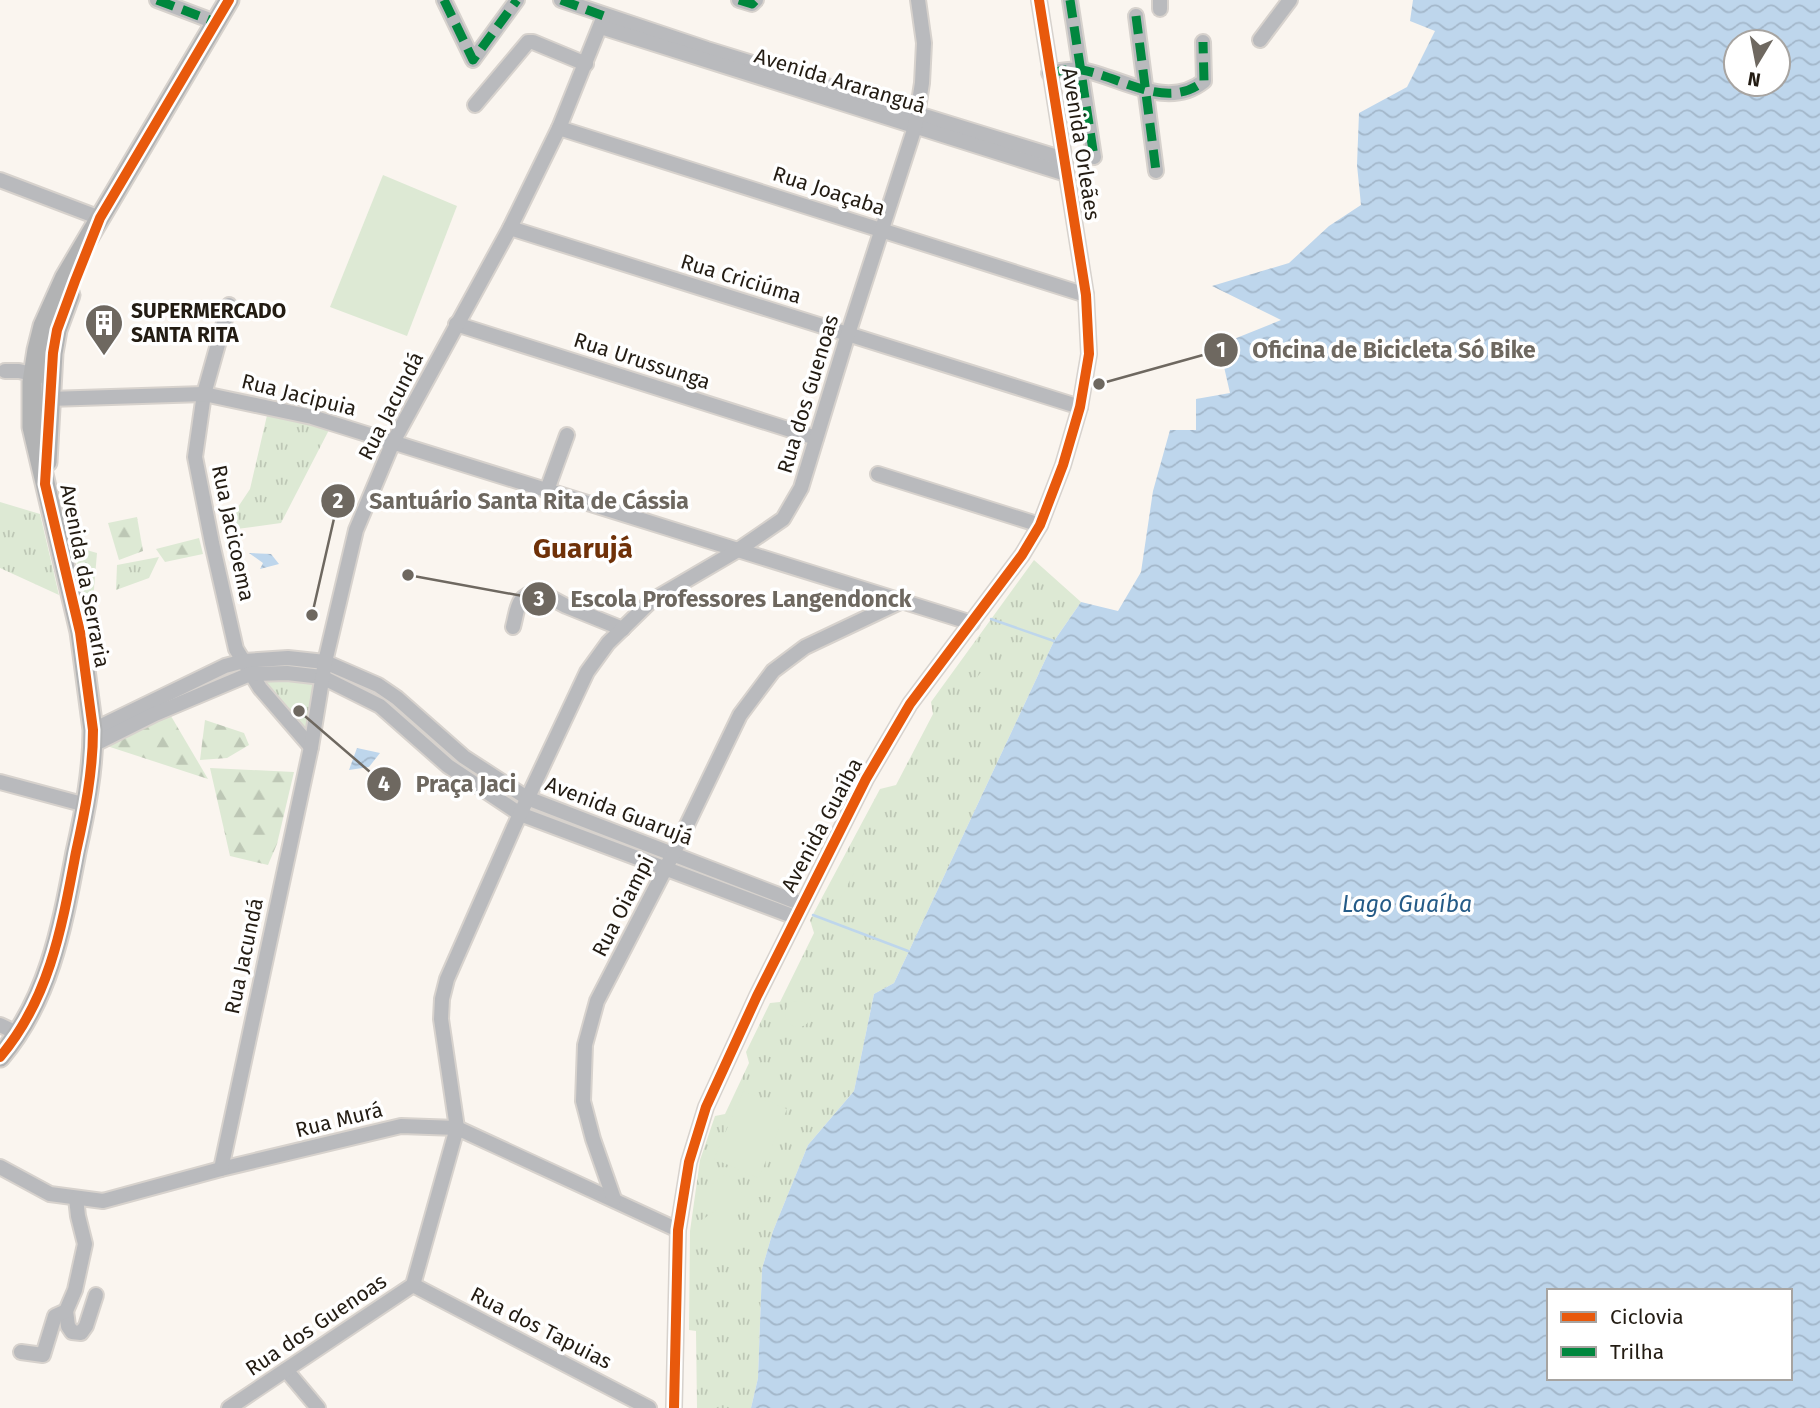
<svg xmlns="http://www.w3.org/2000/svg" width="1820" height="1408" font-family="'Fira Sans',sans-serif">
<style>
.forest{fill:url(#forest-firs)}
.park{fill:url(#park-tufts)}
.pitch{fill:#dde9d4}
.water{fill:url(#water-waves);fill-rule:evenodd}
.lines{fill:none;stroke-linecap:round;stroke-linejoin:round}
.stream{stroke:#bed6ec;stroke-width:2.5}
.minor-casing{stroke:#d7d2cd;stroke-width:18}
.major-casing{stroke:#d7d2cd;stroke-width:23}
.minor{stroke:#b9babd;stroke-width:14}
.major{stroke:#b2b3b4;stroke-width:19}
.quiet{stroke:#00873e;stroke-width:9;stroke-dasharray:18 9;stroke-linecap:butt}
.cycleway-casing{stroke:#fff;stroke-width:15}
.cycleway{stroke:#e8590c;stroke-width:10}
.labels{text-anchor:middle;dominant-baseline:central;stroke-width:7;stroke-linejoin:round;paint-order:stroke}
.street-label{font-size:21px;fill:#231c13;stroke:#fff}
.poi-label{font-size:21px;font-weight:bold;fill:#231c13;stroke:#fff;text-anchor:start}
.water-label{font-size:23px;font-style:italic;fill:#255b87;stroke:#fff}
.district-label{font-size:28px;font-weight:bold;fill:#6f3108;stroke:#fff}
.leader{fill:none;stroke:#6e6860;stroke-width:2.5}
.callout-dot{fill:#6e6860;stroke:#fff;stroke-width:2.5}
.mark-label{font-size:21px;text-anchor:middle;font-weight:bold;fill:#fff}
.callout-label{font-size:23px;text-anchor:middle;font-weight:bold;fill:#6e6860;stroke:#fff;stroke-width:7;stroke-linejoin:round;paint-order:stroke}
</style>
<defs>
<pattern id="forest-firs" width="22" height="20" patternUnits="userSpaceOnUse" patternTransform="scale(1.75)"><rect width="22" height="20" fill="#dde9d4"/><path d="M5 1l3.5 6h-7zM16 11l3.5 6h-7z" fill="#bdc7b5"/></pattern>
<pattern id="park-tufts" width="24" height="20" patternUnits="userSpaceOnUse" patternTransform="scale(1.75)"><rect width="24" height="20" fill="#dde9d4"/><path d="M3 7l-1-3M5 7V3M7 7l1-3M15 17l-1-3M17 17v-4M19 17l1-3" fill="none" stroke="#bdc7b5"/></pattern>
<pattern id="water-waves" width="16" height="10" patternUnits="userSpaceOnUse" patternTransform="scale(1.75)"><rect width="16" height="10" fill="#bed6ec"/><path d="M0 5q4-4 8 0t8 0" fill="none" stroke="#a3b7ca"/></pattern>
</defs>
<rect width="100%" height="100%" fill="#faf5ef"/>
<g class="forest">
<polygon points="137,517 143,551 119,560 108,523"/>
<polygon points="199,538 203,554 165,562 156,549"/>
<polygon points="76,547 97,553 93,600 85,603 78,601"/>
<polygon points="168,711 208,779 107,746 111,739"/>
<polygon points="205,720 244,733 249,745 227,758 200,760"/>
<polygon points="210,768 294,772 277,844 268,865 230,856"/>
</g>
<g class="park">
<polygon points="268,411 330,428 281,523 222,531 250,489"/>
<polygon points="0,502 40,514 59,595 0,568"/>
<polygon points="159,557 149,578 116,590 117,565"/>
<polygon points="1034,560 1081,602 1054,641 894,983 874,994 854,1091 808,1145 773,1231 762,1269 758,1378 751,1408 697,1408 696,1331 689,1330 690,1231 700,1160 715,1116 725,1114 749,1063 746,1052 770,1003 780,1002 814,933 810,920 880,789 896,785 933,714 931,702"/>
<polygon points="260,681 316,682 309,740"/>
</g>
<g class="pitch">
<polygon points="383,175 457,206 407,336 330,307"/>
<polygon points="989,662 995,666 962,708 956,704"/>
<polygon points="850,866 856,869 839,901 834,898"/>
<circle cx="798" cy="1014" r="13"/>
<polygon points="743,1091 787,1109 759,1178 714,1159"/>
<polygon points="727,1173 751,1205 729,1221 744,1242 722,1258 696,1224 719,1208 705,1189"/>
</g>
<g class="water">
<path d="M1413,0h407v1408h-1069l7,-30 4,-109 11,-38 35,-86 46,-54 20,-97 20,-11 160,-342 27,-39 37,9 23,-39 12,-81 17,-61h26v-31l34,-6 -11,-48 62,-25 -69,-34 77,-23 40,-37 32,-21 -4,-40 2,-52 48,-26 28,-56 -25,-10zM1736,42h42v42h-42zM1549,1291h241v87h-241z"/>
<polygon points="249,553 271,554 279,564 260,569 263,563"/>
<polygon points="357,748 380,753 369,767 349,770"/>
</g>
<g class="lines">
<g class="stream">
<polyline points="991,619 1054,641"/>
<polyline points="345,678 379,694 455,760 513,800"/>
<polyline points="533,810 617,843"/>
<polyline points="686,869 781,904"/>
<polyline points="813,915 908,951"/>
</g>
<defs>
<g id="minor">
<polyline points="157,0 215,22"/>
<polyline points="444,0 473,60 517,0"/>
<polyline points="561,0 707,49 1064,159"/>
<polyline points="739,0 752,4 756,0"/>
<polyline points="1070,0 1094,157"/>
<polyline points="1160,0 1160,9"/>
<polyline points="1136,16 1156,171"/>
<polyline points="601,27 1066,174"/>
<polyline points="1260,40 1290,0"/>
<path d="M1049,73c11,-2 23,-5 33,-3 39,7 85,41 122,11l-1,-39"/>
<polyline points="475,105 528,42 533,42 586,64"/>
<polyline points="559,128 1086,295"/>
<polyline points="0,180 100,218"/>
<polyline points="510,228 1080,407"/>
<polyline points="229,305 204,394 195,457 212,543 236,649 260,688 311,747"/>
<polyline points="456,324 816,438"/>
<polyline points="5,371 19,371 41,376"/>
<polyline points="49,399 204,394 312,417 972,623"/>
<polyline points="878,474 1040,525"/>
<polyline points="547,490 567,435"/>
<path d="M513,627c5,-19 3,-31 25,-36l28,15 57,23"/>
<polyline points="93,730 225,666 244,661 288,658 325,662 378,685 397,698 464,757 527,798 802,904"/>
<polyline points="93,745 155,714 250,674 287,673 322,677 380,706 448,766 520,814 795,917"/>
<polyline points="0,782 86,805"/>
<polyline points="0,1025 17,1033"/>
<polyline points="0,1167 50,1194 103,1201 221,1169 401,1126 457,1128 678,1230"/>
<polyline points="221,1169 311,747 325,662 356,530 393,442 510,228 559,128 604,16"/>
<polyline points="614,1199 593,1139 583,1101 585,1045 597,1001 673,854 740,715 773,671 805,647 902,601"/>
<polyline points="413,1285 649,1408"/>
<polyline points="66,1311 68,1326 72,1332 81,1333 86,1326 96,1295"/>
<polyline points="21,1352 43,1355 55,1316 66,1311 75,1290 85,1244 78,1216 76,1198"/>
<polyline points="286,1370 318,1408"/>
<polyline points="229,1408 413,1285 457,1128 441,1019 442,999 447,979 514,827 587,672 608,643 651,601 738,550 783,519 801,488 848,334 915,127 922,83 924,43 918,0"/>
<polyline points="674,1408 678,1230 689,1162 706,1107 757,996 866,779 910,704 1022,555 1040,525 1063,465 1080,407 1089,354 1086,295 1039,0"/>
</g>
<g id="major">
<polyline points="47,462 53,353 57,330 70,295"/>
<path d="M0,1057c50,-59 62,-131 76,-205 9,-40 17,-81 17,-122l-13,-98 -48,-205v-45l5,-32 6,-24 22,-49 164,-277"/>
</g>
</defs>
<use href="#minor" class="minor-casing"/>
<use href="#major" class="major-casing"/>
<use href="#minor" class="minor"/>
<use href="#major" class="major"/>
<g class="quiet">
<polyline points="157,0 215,22"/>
<polyline points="444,0 473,60 517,0"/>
<polyline points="561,0 604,16"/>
<polyline points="739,0 752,4 756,0"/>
<polyline points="1070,0 1094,157"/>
<polyline points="1136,16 1156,171"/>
<path d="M1049,73c11,-2 23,-5 33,-3 39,7 85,41 122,11l-1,-39"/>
</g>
<defs>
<g id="cycleway">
<path d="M0,1057c50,-59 62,-131 76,-205 9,-40 17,-81 17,-122l-13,-98 -35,-148 8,-131 4,-23 18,-49 25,-63 129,-218"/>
<polyline points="674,1408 678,1230 689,1162 706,1107 757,996 866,779 910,704 1022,555 1040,525 1063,465 1080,407 1089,354 1086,295 1039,0"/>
</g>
</defs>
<use href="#cycleway" class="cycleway-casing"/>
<use href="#cycleway" class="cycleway"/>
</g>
<defs>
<symbol id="building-pin" viewBox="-11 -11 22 30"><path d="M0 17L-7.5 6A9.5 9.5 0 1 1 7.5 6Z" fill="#6e6860" stroke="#fff"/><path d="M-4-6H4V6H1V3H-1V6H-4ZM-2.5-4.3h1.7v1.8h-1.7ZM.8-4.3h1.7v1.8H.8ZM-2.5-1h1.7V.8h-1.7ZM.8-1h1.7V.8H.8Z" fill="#fff"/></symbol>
</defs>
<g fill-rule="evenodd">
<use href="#building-pin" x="82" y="301" width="44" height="60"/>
</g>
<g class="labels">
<g class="street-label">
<text transform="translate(840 81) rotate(17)">Avenida Araranguá</text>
<text transform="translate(1081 144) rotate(81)">Avenida Orleães</text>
<text transform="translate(829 191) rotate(18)">Rua Joaçaba</text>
<text transform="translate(741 279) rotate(17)">Rua Criciúma</text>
<text transform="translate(642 361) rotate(18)">Rua Urussunga</text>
<text transform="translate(808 394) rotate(-73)">Rua dos Guenoas</text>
<text transform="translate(299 395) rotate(14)">Rua Jacipuia</text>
<text transform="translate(391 406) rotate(-63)">Rua Jacundá</text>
<text transform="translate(233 533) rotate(78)">Rua Jacicoema</text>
<text transform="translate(85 576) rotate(79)">Avenida da Serraria</text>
<text transform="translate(619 811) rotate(21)">Avenida Guarujá</text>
<text transform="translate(822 825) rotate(-62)">Avenida Guaíba</text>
<text transform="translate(623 906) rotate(-63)">Rua Oiampi</text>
<text transform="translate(244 956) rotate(-78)">Rua Jacundá</text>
<text transform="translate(339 1120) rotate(-14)">Rua Murá</text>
<text transform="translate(316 1325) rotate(-34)">Rua dos Guenoas</text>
<text transform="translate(541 1328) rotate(27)">Rua dos Tapuias</text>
</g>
<g class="poi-label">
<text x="131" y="311">SUPERMERCADO<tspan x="131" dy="24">SANTA RITA</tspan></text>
</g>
<g class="water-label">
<text x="1407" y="904">Lago Guaíba</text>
</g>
<g class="district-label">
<text x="583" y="548">Guarujá</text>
</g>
</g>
<path class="leader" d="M1099 384L1221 350M312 615L338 501M408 575L539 599M299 711L384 784"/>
<g class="callout-dot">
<circle cx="1099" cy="384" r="7"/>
<circle cx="312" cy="615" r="7"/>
<circle cx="408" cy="575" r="7"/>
<circle cx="299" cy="711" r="7"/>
<circle cx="1221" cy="350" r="18"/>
<circle cx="338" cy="501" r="18"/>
<circle cx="539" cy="599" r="18"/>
<circle cx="384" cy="784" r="18"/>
</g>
<g class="mark-label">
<text x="1221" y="357">1</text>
<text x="338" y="508">2</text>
<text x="539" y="606">3</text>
<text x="384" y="791">4</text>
</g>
<g class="callout-label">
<text x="1394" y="358">Oficina de Bicicleta Só Bike</text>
<text x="529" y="509">Santuário Santa Rita de Cássia</text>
<text x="741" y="607">Escola Professores Langendonck</text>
<text x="466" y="792">Praça Jaci</text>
</g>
<rect x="1547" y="1289" width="245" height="91" fill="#ffffff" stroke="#a7a4a1" stroke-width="2"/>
<rect x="1561" y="1312" width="35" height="10" fill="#e8590c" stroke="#a7a4a1" stroke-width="2"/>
<text x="1610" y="1324" font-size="21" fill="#231c13">Ciclovia</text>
<rect x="1561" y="1347" width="35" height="10" fill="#00873e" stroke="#a7a4a1" stroke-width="2"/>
<text x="1610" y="1359" font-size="21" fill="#231c13">Trilha</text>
<g transform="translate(1757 63) rotate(190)"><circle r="33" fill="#ffffff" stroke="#a7a4a1" stroke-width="2"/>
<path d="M0-5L12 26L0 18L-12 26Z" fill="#6e6860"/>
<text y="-10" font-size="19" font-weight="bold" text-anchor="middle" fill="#231c13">N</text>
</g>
</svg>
